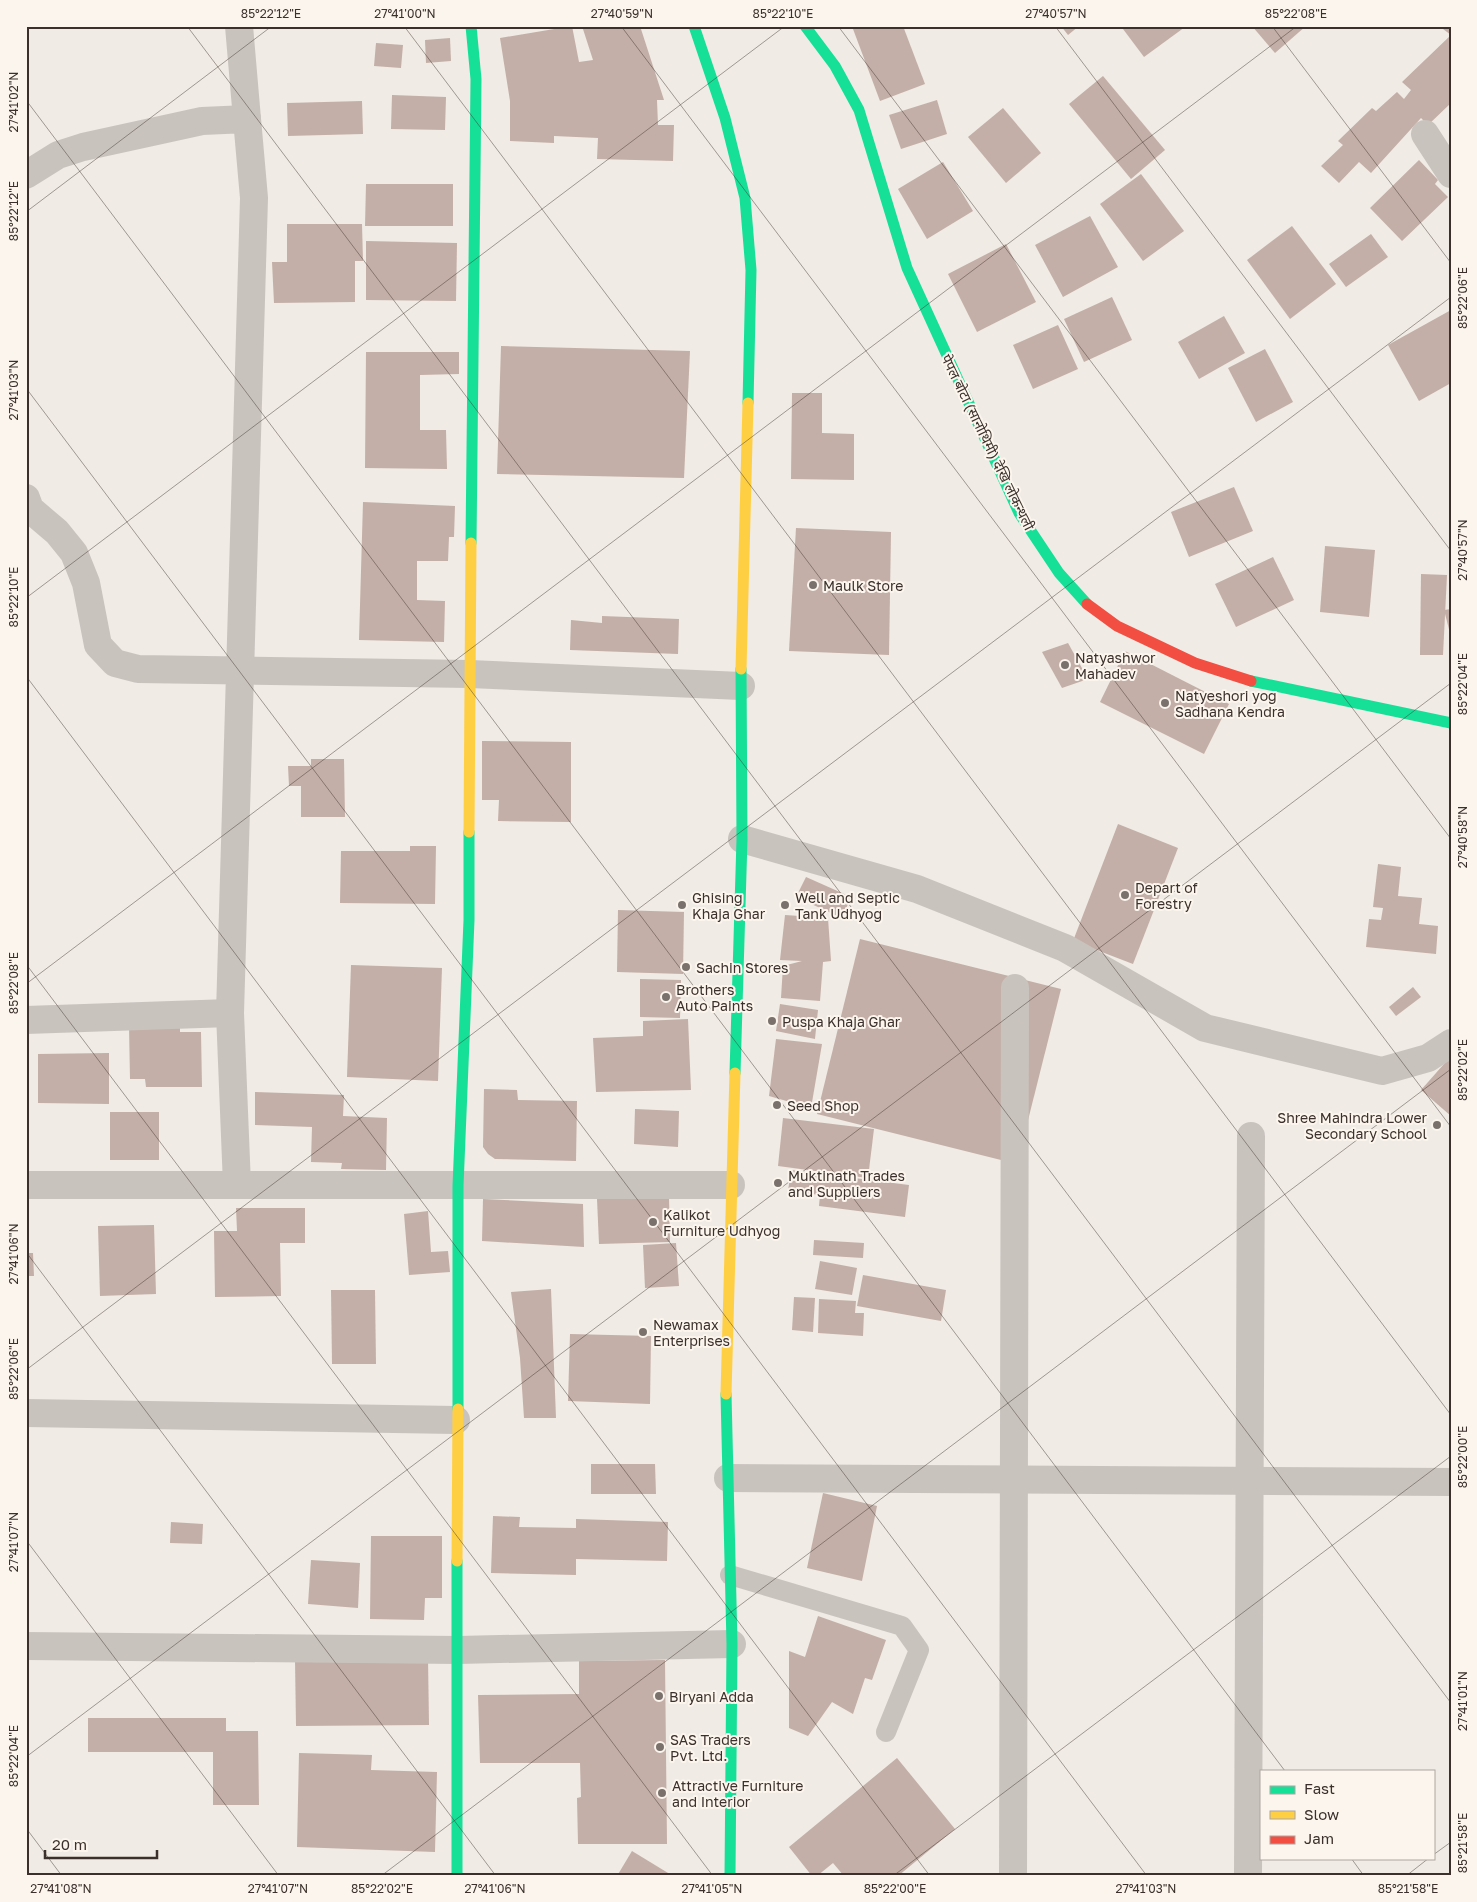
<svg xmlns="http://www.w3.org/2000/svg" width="1477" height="1902" font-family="'Golos Text','Noto Sans Devanagari',sans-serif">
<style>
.building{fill:#c3afa7}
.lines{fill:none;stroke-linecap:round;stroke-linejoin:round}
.lane{stroke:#c9c3be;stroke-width:20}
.street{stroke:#c9c3be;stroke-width:28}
.fast{stroke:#16e098;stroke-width:11}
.slow{stroke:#ffcf43;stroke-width:11}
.jam{stroke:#f24e42;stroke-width:11}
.ticks{fill:none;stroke:#3b302b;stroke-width:1;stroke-opacity:0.45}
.poi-dot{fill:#7a716c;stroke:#fbf5ee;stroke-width:2}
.labels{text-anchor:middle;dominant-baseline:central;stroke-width:4;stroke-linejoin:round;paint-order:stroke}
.street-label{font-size:14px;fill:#3b302b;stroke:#fbf5ee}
.poi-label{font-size:14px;fill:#3b302b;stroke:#fbf5ee;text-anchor:start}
.neatline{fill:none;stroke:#3b302b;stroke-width:2}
.ticks-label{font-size:12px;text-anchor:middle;fill:#3b302b}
</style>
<rect width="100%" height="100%" fill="#f0ebe5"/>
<g class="building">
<polygon points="572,26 579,62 593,60 582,26 640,26 664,100 657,100 658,125 674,125 673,161 597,159 598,138 554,136 554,143 510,141 510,101 500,38"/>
<polygon points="862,26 903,26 925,84 880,101 853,29"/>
<polygon points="1061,26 1079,26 1068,35"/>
<polygon points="1127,26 1184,26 1185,27 1144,57 1123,29"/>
<polygon points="1252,26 1306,26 1275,53"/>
<polygon points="1445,26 1451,26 1451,35 1443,29"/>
<polygon points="1451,35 1451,103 1428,125 1421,118 1371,173 1359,162 1339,183 1321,166 1343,145 1338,141 1372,108 1376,111 1397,92 1404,99 1411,90 1402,82"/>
<polygon points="450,38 451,61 426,63 425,40"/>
<polygon points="376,43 403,45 401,68 374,66"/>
<polygon points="1103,76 1165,150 1131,179 1069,104"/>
<polygon points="392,95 446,97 445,130 391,129"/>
<polygon points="937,100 947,134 901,149 889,115"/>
<polygon points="362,101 363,134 288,136 287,103"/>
<polygon points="1003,108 1041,153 1006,183 968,137"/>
<polygon points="1419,160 1438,180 1435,184 1448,197 1402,241 1370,208"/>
<polygon points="943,162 973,211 927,239 898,189"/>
<polygon points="1141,174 1184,231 1143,261 1100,204"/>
<polygon points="366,184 453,184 453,226 365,226"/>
<polygon points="1090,216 1118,267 1063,297 1035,245"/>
<polygon points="287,224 362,224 363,261 355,261 355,302 274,303 272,262 287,262"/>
<polygon points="1292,226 1336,284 1290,319 1247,260"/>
<polygon points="1371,234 1388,257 1346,287 1329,264"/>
<polygon points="366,241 457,243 456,301 366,300"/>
<polygon points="1006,244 1036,302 977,332 948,274"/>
<polygon points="1112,297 1132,340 1084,362 1064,319"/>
<polygon points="1451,310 1451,383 1419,401 1388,345"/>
<polygon points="1224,316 1245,353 1199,379 1178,342"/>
<polygon points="1058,325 1078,369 1033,389 1013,345"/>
<polygon points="501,346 690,351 684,478 497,474"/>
<polygon points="1265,349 1293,402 1256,422 1228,368"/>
<polygon points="366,352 459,352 459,374 420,375 420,430 446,430 447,469 365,468"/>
<polygon points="792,393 822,393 822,433 854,434 854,480 791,479"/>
<polygon points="1234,487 1253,531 1189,557 1171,512"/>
<polygon points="363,502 455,506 454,537 449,537 448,561 417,561 417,600 445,601 444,642 359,640"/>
<polygon points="796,528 891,532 889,655 789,651"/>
<polygon points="1325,546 1375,550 1369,617 1320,612"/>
<polygon points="1273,557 1294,600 1236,627 1215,584"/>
<polygon points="1421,574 1447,575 1443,655 1420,655"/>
<polygon points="1451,609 1451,633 1450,633 1444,610"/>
<polygon points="602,616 679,619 678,654 570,650 571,620 602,623"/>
<polygon points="1068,643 1088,679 1062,688 1042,652"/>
<polygon points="1125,651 1229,704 1204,754 1100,702"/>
<polygon points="482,741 571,742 571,822 498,821 499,800 482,800"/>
<polygon points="311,759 344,759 345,817 301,817 301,786 289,786 288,766 311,766"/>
<polygon points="1118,824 1178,848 1133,964 1073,941"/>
<polygon points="410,846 436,846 435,904 340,903 341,851 410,851"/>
<polygon points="1378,864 1401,867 1398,896 1422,898 1419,924 1438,926 1436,954 1366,947 1369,919 1381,920 1383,908 1373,907"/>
<polygon points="806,877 851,897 842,918 796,897"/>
<polygon points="618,910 684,912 683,974 617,972"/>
<polygon points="785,915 828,918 831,961 823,962 820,1001 781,998 783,966 802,961 780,960"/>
<polygon points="860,939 1061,989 1017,1164 817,1114"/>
<polygon points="351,965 442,968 438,1081 347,1077"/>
<polygon points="640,979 681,980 680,1018 640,1017"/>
<polygon points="1413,987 1421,997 1396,1016 1389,1007"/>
<polygon points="780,1004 818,1010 815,1039 776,1031"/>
<polygon points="688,1019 691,1090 596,1092 593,1038 643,1036 643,1021"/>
<polygon points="180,1025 180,1032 201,1032 202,1087 146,1087 145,1079 130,1079 129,1026"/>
<polygon points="776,1039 822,1044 811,1108 769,1096"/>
<polygon points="109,1053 109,1104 38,1103 38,1054"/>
<polygon points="1451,1056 1451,1116 1421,1090"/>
<polygon points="484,1089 517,1090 518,1100 577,1101 576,1161 495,1159 488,1154 483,1147"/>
<polygon points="255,1092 344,1095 343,1116 387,1118 386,1170 341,1169 342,1163 311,1162 312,1127 255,1125"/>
<polygon points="635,1109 679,1111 678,1147 634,1144"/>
<rect x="110" y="1112" width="49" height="48"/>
<polygon points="783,1118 874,1129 868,1178 778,1166"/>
<polygon points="791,1170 909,1185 905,1217 819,1206 820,1195 788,1191"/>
<polygon points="669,1197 670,1242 599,1244 597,1199"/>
<polygon points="483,1199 583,1204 584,1247 482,1241"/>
<polygon points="236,1208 305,1208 305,1243 280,1243 281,1296 215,1297 214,1231 237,1231"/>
<polygon points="428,1211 431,1252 448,1251 450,1272 409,1275 404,1214"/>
<polygon points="154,1225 156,1294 100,1296 98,1226"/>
<polygon points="814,1240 864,1243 863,1258 813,1255"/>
<polygon points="676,1243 679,1286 645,1288 643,1245"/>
<polygon points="26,1253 33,1253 34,1276 26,1276"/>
<polygon points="820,1261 857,1268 852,1295 815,1289"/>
<polygon points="863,1275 946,1290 941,1321 857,1306"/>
<polygon points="551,1289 556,1418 524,1418 520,1358 511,1292"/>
<polygon points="331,1290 375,1290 376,1364 332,1364"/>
<polygon points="794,1297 815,1298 813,1332 792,1330"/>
<polygon points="819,1299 856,1301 855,1313 864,1313 863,1336 818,1333"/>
<polygon points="570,1334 651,1336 650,1404 568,1401"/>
<polygon points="591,1464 655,1464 656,1494 591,1494"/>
<polygon points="823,1493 877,1506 862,1581 807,1568"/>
<polygon points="493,1516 520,1517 519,1527 576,1528 576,1519 668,1522 667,1561 576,1559 576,1575 491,1573"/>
<polygon points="171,1522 203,1524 202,1544 170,1543"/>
<polygon points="371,1536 442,1536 442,1598 425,1598 424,1620 370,1619"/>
<polygon points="311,1560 360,1563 358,1608 308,1604"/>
<polygon points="818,1616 886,1640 872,1680 865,1678 853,1714 832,1702 808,1736 789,1728 789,1651 805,1657"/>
<polygon points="428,1658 429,1725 296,1726 295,1659"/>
<polygon points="665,1660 667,1844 578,1844 577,1798 581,1797 580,1763 480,1763 478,1695 579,1694 579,1661"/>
<polygon points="88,1718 226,1718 226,1731 258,1731 259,1805 213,1805 213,1752 88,1752"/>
<polygon points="299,1753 372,1755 371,1770 437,1772 435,1852 297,1847"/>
<polygon points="897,1758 955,1829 898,1876 844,1876 833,1863 817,1876 812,1876 789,1847"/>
<polygon points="632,1851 673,1876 617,1876"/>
</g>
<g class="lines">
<polyline class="lane" points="730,1575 902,1626 919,1650 886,1732"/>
<g class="street">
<polyline points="239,26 247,119"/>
<polyline points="1425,134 1451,174"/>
<polyline points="26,175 58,155 83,147 202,121 247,119 254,198 230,1013 237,1185"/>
<polyline points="26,498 30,509 57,532 74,553 86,583 98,645 115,663 138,669 470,674 741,686"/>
<polyline points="742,839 917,889 1065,948 1205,1028 1382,1071 1428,1058 1451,1043"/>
<polyline points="26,1020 230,1013"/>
<polyline points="26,1185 731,1185"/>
<polyline points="26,1413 456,1420"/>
<polyline points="728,1478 1451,1482"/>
<polyline points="26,1646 458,1650 732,1644"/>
<polyline points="1013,1876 1015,988"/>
<polyline points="1248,1876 1251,1136"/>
</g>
<g class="fast">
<polyline points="471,26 476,79 471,543"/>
<polyline points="694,26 725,118 745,198 751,270 748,403"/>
<polyline points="805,26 835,66 859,110 907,268 1019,513 1059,573 1087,604"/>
<polyline points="1251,681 1451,723"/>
<polyline points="735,1073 742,839 741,669"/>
<polyline points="726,1394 732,1644 730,1876"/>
<polyline points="458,1409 458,1186 469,920 469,832"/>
<polyline points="457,1876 457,1561"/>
</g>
<g class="slow">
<polyline points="741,669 748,403"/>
<polyline points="469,832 471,543"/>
<polyline points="726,1394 735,1073"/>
<polyline points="457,1561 458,1409"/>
</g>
<polyline class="jam" points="1087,604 1117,626 1195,663 1251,681"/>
</g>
<path class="ticks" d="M187,26l1264,1677M404,26l1047,1389M621,26l830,1101M838,26l613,813M1055,26l396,525M1272,26l179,237M26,100l1259,1671M26,212l246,-186M26,388l1121,1488M26,598l759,-572M26,676l904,1200M26,964l687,912M26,984l1271,-958M26,1252l470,624M26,1370l1425,-1073M26,1540l253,336M26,1757l1425,-1074M26,1828l36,48M1433,1855l18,-13M1351,1858l13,18M381,1876l1070,-807M893,1876l558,-420M1406,1876l23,-18"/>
<g class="poi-dot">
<circle cx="813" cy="585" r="5"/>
<circle cx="1065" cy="665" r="5"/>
<circle cx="1165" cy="703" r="5"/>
<circle cx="1125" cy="895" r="5"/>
<circle cx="682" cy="905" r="5"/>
<circle cx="785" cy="905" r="5"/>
<circle cx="686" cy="967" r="5"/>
<circle cx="666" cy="997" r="5"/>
<circle cx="772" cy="1021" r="5"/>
<circle cx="777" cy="1105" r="5"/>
<circle cx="1437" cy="1125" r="5"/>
<circle cx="778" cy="1183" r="5"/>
<circle cx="653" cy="1222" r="5"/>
<circle cx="643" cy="1332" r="5"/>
<circle cx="659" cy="1696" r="5"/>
<circle cx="660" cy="1747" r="5"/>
<circle cx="662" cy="1793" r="5"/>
</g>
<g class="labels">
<g class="street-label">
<text transform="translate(988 442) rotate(64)">पेपल बोटा (सानोथिमी) देखि लोकन्थली</text>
</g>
<g class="poi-label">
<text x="823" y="585">Maulk Store</text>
<text x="1075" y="657">Natyashwor<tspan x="1075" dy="16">Mahadev</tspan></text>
<text x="1175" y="695">Natyeshori yog<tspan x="1175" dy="16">Sadhana Kendra</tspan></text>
<text x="1135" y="887">Depart of<tspan x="1135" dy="16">Forestry</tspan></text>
<text x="692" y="897">Ghising<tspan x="692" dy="16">Khaja Ghar</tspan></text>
<text x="795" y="897">Well and Septic<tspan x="795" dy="16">Tank Udhyog</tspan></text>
<text x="696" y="967">Sachin Stores</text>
<text x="676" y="989">Brothers<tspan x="676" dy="16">Auto Paints</tspan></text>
<text x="782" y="1021">Puspa Khaja Ghar</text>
<text x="787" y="1105">Seed Shop</text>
<text x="1427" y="1117" text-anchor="end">Shree Mahindra Lower<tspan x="1427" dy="16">Secondary School</tspan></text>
<text x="788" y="1175">Muktinath Trades<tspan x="788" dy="16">and Suppliers</tspan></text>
<text x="663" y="1214">Kalikot<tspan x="663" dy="16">Furniture Udhyog</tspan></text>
<text x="653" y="1324">Newamax<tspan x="653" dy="16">Enterprises</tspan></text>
<text x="669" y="1696">Biryani Adda</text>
<text x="670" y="1739">SAS Traders<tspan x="670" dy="16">Pvt. Ltd.</tspan></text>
<text x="672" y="1785">Attractive Furniture<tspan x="672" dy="16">and Interior</tspan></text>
</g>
</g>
<rect width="1477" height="1902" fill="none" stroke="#fbf5ee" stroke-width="55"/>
<rect x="1260" y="1770" width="175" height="90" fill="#fbf5ee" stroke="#aea6a0"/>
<rect x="1270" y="1786" width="25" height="8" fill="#16e098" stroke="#aea6a0"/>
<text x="1304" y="1794" font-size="15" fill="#3b302b">Fast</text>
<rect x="1270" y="1811" width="25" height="8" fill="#ffcf43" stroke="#aea6a0"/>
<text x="1304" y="1820" font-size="15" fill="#3b302b">Slow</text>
<rect x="1270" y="1836" width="25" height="8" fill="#f24e42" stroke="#aea6a0"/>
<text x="1304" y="1844" font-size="15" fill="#3b302b">Jam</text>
<path d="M45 1850v8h112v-8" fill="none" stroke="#3b302b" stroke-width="2.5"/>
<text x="52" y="1850" font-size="15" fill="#3b302b" stroke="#fbf5ee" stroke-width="4" paint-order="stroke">20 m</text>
<rect x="28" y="28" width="1422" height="1846" class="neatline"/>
<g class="ticks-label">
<text x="271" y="18">85°22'12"E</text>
<text x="405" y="18">27°41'00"N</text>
<text x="622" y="18">27°40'59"N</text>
<text x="783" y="18">85°22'10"E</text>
<text x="1056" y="18">27°40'57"N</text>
<text x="1296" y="18">85°22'08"E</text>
<text transform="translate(14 102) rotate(-90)" y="4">27°41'02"N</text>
<text transform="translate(14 211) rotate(-90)" y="4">85°22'12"E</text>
<text transform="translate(1463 298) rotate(-90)" y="4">85°22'06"E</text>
<text transform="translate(14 390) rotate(-90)" y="4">27°41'03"N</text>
<text transform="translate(1463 550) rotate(-90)" y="4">27°40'57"N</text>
<text transform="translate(14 597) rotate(-90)" y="4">85°22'10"E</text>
<text transform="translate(1463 684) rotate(-90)" y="4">85°22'04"E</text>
<text transform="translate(1463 837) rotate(-90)" y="4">27°40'58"N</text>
<text transform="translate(14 983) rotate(-90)" y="4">85°22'08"E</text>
<text transform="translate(1463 1070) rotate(-90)" y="4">85°22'02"E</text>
<text transform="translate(14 1254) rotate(-90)" y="4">27°41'06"N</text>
<text transform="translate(14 1369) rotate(-90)" y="4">85°22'06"E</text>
<text transform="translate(1463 1457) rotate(-90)" y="4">85°22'00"E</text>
<text transform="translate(14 1542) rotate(-90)" y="4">27°41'07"N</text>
<text transform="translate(1463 1701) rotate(-90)" y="4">27°41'01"N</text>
<text transform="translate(14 1756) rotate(-90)" y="4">85°22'04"E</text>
<text transform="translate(1463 1843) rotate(-90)" y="4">85°21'58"E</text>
<text x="61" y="1893">27°41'08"N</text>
<text x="278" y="1893">27°41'07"N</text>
<text x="382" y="1893">85°22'02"E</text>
<text x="495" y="1893">27°41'06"N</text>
<text x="712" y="1893">27°41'05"N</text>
<text x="895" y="1893">85°22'00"E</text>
<text x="1146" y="1893">27°41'03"N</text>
<text x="1408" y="1893">85°21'58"E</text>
</g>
</svg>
